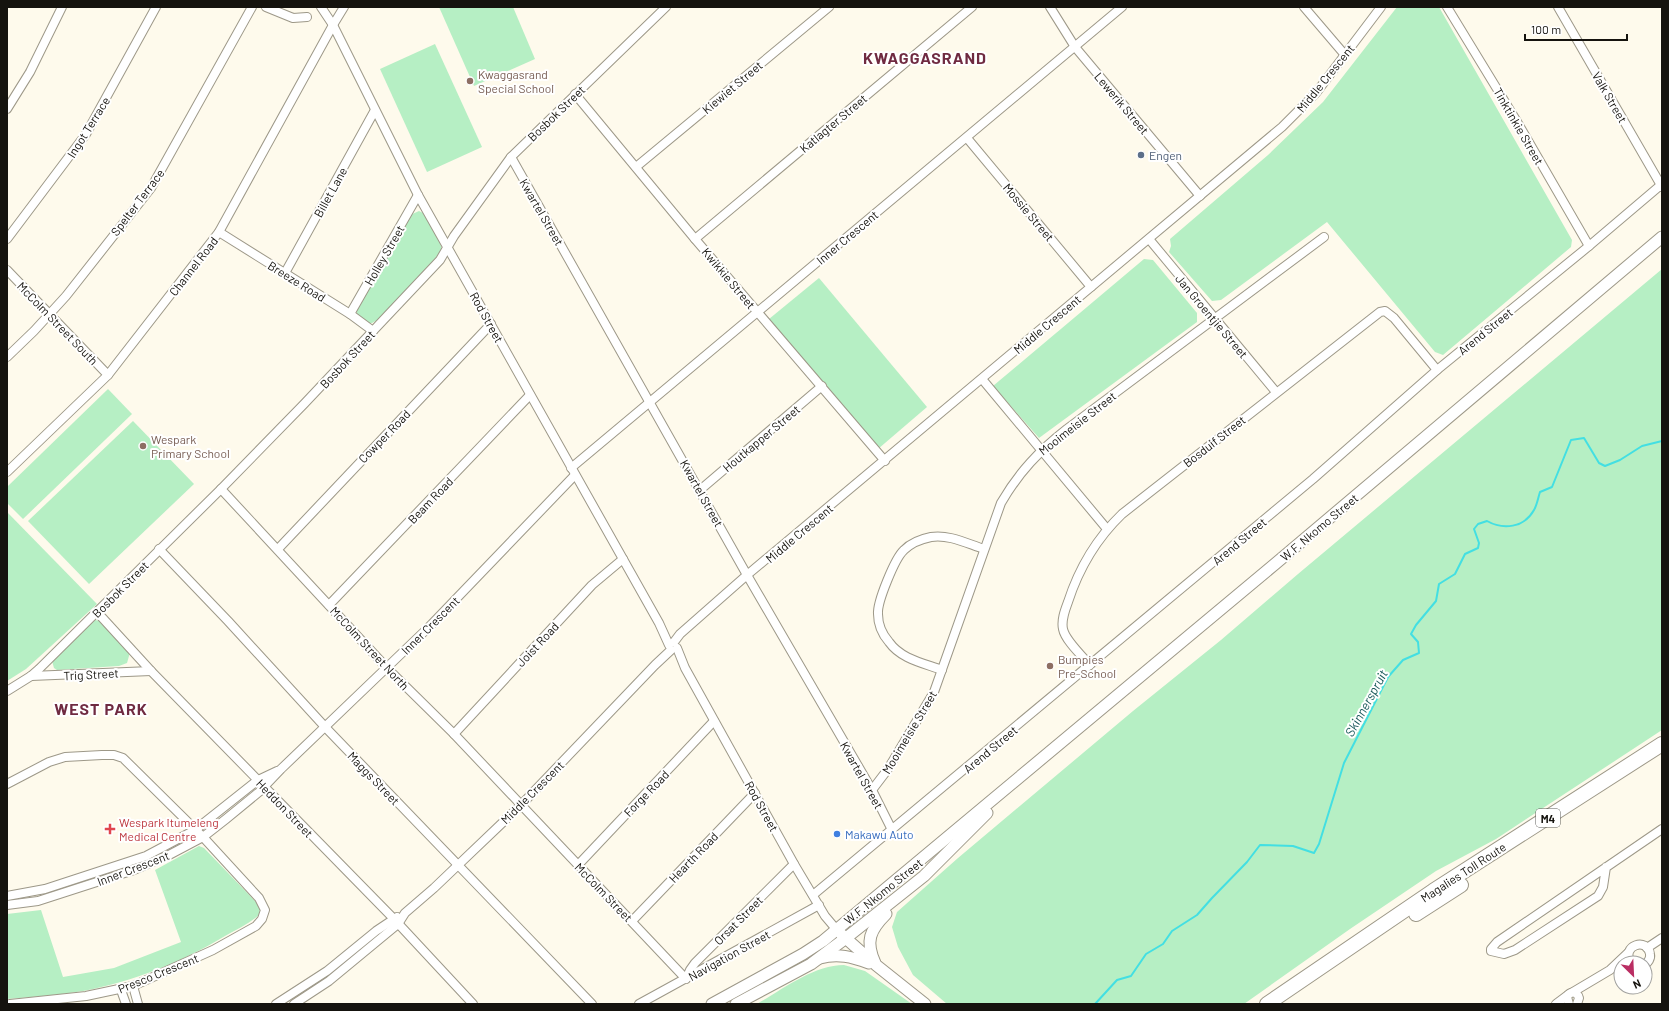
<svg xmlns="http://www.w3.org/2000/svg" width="1669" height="1011" font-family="Barlow,sans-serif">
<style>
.green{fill:#b6efc4}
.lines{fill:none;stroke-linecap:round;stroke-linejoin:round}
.stream{stroke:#43dfe2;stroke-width:2}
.street-casing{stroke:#9d9888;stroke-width:10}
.secondary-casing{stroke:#9d9888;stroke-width:13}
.highway-casing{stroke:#9d9888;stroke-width:16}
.street{stroke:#fff;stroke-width:8}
.secondary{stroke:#fff;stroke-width:11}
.highway{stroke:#fff;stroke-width:14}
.education-dot{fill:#8d6e63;stroke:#fff;stroke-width:1.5}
.service-dot{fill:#5c6f8a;stroke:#fff;stroke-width:1.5}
.health-dot{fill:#e0444e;stroke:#fff;stroke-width:1.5}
.shop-dot{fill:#3f7fe0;stroke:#fff;stroke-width:1.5}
.labels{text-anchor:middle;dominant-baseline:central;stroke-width:4;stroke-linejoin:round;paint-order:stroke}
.shield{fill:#fff;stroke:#5b5a56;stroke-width:1}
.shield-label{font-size:11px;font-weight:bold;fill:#15130e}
.education-label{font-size:12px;fill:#785e54;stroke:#fff;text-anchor:start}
.street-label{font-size:12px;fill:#15130e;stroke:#fff}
.service-label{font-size:12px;fill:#4e5e75;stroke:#fff;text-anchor:start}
.health-label{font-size:12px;fill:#be3a42;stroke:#fff;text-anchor:start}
.shop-label{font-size:12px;fill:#366cbe;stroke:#fff;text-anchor:start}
.water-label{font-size:13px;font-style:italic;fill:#1b5a5b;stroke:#fff}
.district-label{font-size:16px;font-weight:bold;letter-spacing:1px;fill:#6f2a41;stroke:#fff}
</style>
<rect width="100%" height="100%" fill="#fefaec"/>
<g class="green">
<polygon points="439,7 513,7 535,59 474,86"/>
<polygon points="1397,7 1439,7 1572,240 1571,247 1443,355 1435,352 1327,222 1221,300 1212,301 1169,252 1171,246 1170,239 1268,155 1323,102"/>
<polygon points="435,44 482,147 427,172 380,69"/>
<path d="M419,211l4,2c5,9 21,29 18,39l-60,66 -9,5h-7l-8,-8v-9l51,-90z"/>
<polygon points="1144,259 1153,260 1197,313 1197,322 1039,438 993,386"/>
<polygon points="1662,269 1662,730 1496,839 1436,871 1350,929 1244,1004 947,1004 913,975 898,947 892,927 897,912 958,858 1133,711 1221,640 1298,574"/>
<polygon points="819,278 927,407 878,449 769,319"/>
<polygon points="108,389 132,414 23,519 7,503 7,487"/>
<polygon points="133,421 194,484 89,584 28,521"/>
<polygon points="7,512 97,604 26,669 7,681"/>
<polygon points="95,620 100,621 129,651 129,656 127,663 119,666 57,670 54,668 52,661 53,658"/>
<path d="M199,846l5,2 54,56 2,5 -1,6c-10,9 -23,15 -34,21 -43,26 -93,46 -142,55 -25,4 -51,6 -76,8v-85l34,-4 22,67 51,-9 67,-26 -26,-72z"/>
<path d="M844,965l21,6 47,33h-155c26,-15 57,-39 87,-39z"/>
</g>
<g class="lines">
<path class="stream" d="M1095,1004l22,-24 14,-4 15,-22 17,-10 9,-13 25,-16 15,-17 35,-36 13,-17 33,1 21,7 5,-9 25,-81 44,-86 15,-17 16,-7 -1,-11 -7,-8 5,-9 20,-24 3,-17 16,-10 10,-20 13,-6 1,-5 -5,-14 4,-5 9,-3c16,9 37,7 47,-11 3,-5 4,-12 6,-18l12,-5 19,-47 13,-2 15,25 6,3 15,-6 22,-14 20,-5"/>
<defs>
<g id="street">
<polyline points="266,7 293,18 307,17"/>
<polyline points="321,7 333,25 418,195 659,623 669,645"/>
<polyline points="1050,7 1075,47 1200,196"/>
<polyline points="1304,7 1345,55"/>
<polyline points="1447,7 1516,120 1589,246"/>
<polyline points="1558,7 1662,187"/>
<polyline points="575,94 695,239 885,461"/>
<polyline points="7,109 30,72 62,7"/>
<polyline points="967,138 1091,287"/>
<polyline points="511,157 747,575 872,790 892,830"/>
<polyline points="636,167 829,7"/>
<polyline points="219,232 350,314 373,331"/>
<polyline points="7,239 86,134 156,7"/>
<polyline points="695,239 972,7"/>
<polyline points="1149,239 1276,392"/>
<polyline points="7,270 108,375"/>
<polyline points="285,273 375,110"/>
<polyline points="350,314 418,195"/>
<polyline points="7,357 34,331 66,296 151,188 252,7"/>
<polyline points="982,379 1107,529"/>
<polyline points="571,468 1122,7"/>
<polyline points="7,472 108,375 219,232 333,25 344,7"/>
<polyline points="221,489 387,668 454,734 686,979 690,970 695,963 794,864"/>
<polyline points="700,490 822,386"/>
<polyline points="159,549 228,621 326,728 592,1004"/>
<polyline points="278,549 491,324"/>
<polyline points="329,605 530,395"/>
<polyline points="97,612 151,671 393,918 473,1004"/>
<polyline points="674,642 680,634 747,575 1282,127 1316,93 1381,7"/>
<polyline points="677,648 685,668 794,864 825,916 836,929"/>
<path d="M1090,665c-8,-9 -25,-25 -27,-36 -2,-9 2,-19 5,-27 11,-34 28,-63 54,-88l258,-202 5,-1 9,7 43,52"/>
<path d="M942,670c-19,-7 -41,-11 -53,-28 -7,-8 -11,-18 -11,-28 -1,-12 17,-56 26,-64 7,-7 17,-11 27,-13 18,-3 37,7 53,12"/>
<polyline points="31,676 151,671"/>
<polyline points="7,691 31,676 39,669 221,489 304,404 440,260 454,236 511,157 666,7"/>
<polyline points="454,734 592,585 623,559"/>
<polyline points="7,784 49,762 65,757 102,755 114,755 123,758 203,837 259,898 265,910 262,919 256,926 213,950 133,986 86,996 10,1004"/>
<path d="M872,790l16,-21 46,-77 67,-189c18,-31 38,-52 66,-74l257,-192"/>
<polyline points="578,865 714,721"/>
<polyline points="1606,867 1603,887 1598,896 1515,950 1504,954 1491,951 1491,949 1497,942 1662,829"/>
<polyline points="813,895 1313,479 1437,370 1589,246 1662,184"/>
<polyline points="7,896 45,889 146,856 195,830 258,780 277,771"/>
<polyline points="7,905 38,901 134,870 169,855 203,837 226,819 259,792 281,769 429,627 575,475"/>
<polyline points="632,921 755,793"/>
<polyline points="1647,948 1662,938"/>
<path d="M1631,963c-11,-18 17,-26 19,-9 1,5 -2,8 -5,11"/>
<polyline points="133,986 138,1004"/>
<polyline points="121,990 126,1004"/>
<polyline points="1573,992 1610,970 1628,953"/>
<polyline points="276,1004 327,971 376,931 397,917"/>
<polyline points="294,1004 329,981 398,924 405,913 434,888 521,805 655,665 671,650"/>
<polyline points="639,1004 819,905"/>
<polyline points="1556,1004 1568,995"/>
<path d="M1569,1004l-2,-7c3,-6 10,-6 12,1l-2,6"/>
</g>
<g id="secondary">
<polyline points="841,934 876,965 925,1004"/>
<path d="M820,958c18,-5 32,-1 49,5"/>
<path d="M875,963c-10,-22 -5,-33 11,-49"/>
<polyline points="712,1004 803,954 823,941 1275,564 1662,237"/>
<polyline points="736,1004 811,964 846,938 924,876 987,813"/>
</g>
<g id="highway">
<polyline points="1416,914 1461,885"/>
<polyline points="1267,1004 1433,891 1662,744"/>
</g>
</defs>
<use href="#street" class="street-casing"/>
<use href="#secondary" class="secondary-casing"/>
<use href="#highway" class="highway-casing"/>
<use href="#street" class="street"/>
<use href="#secondary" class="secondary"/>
<use href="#highway" class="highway"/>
</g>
<g class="education-dot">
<circle cx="470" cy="81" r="4"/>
<circle cx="143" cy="446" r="4"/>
<circle cx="1050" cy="666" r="4"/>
</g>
<circle class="service-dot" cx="1141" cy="155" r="4"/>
<path class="health-dot" d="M108 823h4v4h4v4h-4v4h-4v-4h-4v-4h4z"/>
<circle class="shop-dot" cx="837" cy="834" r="4"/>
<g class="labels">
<rect class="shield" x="1536" y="809" width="24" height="18" rx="3"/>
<g class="shield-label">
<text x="1548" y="818">M4</text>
</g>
<g class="education-label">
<text x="478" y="74">Kwaggasrand<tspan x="478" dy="14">Special School</tspan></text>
<text x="151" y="439">Wespark<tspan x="151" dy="14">Primary School</tspan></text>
<text x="1058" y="659">Bumpies<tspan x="1058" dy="14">Pre-School</tspan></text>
</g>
<g class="street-label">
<text transform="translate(1325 78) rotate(-51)">Middle Crescent</text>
<text transform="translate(732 87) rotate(-40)">Kiewiet Street</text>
<text transform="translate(1610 97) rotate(60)">Valk Street</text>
<text transform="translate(1122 103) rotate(50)">Lewerik Street</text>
<text transform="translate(556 113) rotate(-44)">Bosbok Street</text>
<text transform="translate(833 123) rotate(-40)">Katlagter Street</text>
<text transform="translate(1519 126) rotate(60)">Tinktinkie Street</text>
<text transform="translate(88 127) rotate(-58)">Ingot Terrace</text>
<text transform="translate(330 192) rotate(-61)">Billet Lane</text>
<text transform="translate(137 202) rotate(-53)">Spelter Terrace</text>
<text transform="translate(542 212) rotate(60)">Kwartel Street</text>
<text transform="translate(1029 212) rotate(50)">Mossie Street</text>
<text transform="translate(847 237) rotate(-40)">Inner Crescent</text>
<text transform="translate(384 255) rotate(-60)">Holley Street</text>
<text transform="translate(193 266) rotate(-52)">Channel Road</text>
<text transform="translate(729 278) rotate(50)">Kwikkie Street</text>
<text transform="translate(297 281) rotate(32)">Breeze Road</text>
<text transform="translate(1212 316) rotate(50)">Jan Groentjie Street</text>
<text transform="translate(487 317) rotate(61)">Rod Street</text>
<text transform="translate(58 323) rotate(46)">McColm Street South</text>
<text transform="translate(1047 324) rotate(-40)">Middle Crescent</text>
<text transform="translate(1485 331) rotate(-39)">Arend Street</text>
<text transform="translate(347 359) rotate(-47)">Bosbok Street</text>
<text transform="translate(1077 423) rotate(-38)">Mooimeisie Street</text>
<text transform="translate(384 436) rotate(-46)">Cowper Road</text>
<text transform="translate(761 438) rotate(-40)">Houtkapper Street</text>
<text transform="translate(1214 441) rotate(-38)">Bosduif Street</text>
<text transform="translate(702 493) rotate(61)">Kwartel Street</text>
<text transform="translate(430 500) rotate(-46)">Beam Road</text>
<text transform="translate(1319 527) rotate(-40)">W.F. Nkomo Street</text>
<text transform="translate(799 533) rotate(-40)">Middle Crescent</text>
<text transform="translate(1239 541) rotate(-40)">Arend Street</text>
<text transform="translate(120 589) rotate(-45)">Bosbok Street</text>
<text transform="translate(430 625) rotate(-45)">Inner Crescent</text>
<text transform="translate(537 644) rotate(-47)">Joist Road</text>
<text transform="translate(370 648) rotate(47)">McColm Street North</text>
<text transform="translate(91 674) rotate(-3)">Trig Street</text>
<text transform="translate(909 732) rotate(-59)">Mooimeisie Street</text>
<text transform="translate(990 749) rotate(-40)">Arend Street</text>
<text transform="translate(862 775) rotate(61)">Kwartel Street</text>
<text transform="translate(374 778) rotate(46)">Maggs Street</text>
<text transform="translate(532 792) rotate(-45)">Middle Crescent</text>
<text transform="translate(646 793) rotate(-46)">Forge Road</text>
<text transform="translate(762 806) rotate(61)">Rod Street</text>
<text transform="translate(285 808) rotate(46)">Heddon Street</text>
<text transform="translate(693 857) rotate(-46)">Hearth Road</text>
<text transform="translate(133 868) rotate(-21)">Inner Crescent</text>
<text transform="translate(1463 872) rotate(-33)">Magalies Toll Route</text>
<text transform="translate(883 891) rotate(-39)">W.F. Nkomo Street</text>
<text transform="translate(604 892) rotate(46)">McColm Street</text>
<text transform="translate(738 920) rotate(-45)">Orsat Street</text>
<text transform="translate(729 955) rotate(-29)">Navigation Street</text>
<text transform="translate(158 973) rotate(-22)">Presco Crescent</text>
</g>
<g class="service-label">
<text x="1149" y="155">Engen</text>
</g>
<g class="health-label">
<text x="119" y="822">Wespark Itumeleng<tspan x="119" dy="14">Medical Centre</tspan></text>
</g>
<g class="shop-label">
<text x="845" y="834">Makawu Auto</text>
</g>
<g class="water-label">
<text transform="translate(1366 703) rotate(-61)">Skinnerspruit</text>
</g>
<g class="district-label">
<text x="925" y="57">KWAGGASRAND</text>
<text x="101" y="708">WEST PARK</text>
</g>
</g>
<rect width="1669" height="1011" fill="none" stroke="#15130e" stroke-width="16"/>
<g transform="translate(1633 975) rotate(156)"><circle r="19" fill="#ffffff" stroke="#a1a19f"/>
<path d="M0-3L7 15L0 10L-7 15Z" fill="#ba2e63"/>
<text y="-6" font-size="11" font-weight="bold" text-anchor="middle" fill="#15130e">N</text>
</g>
<path d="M1525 34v6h102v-6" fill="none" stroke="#15130e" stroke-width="2"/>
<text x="1531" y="34" font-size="12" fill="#15130e" stroke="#ffffff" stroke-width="3" paint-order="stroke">100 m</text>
</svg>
